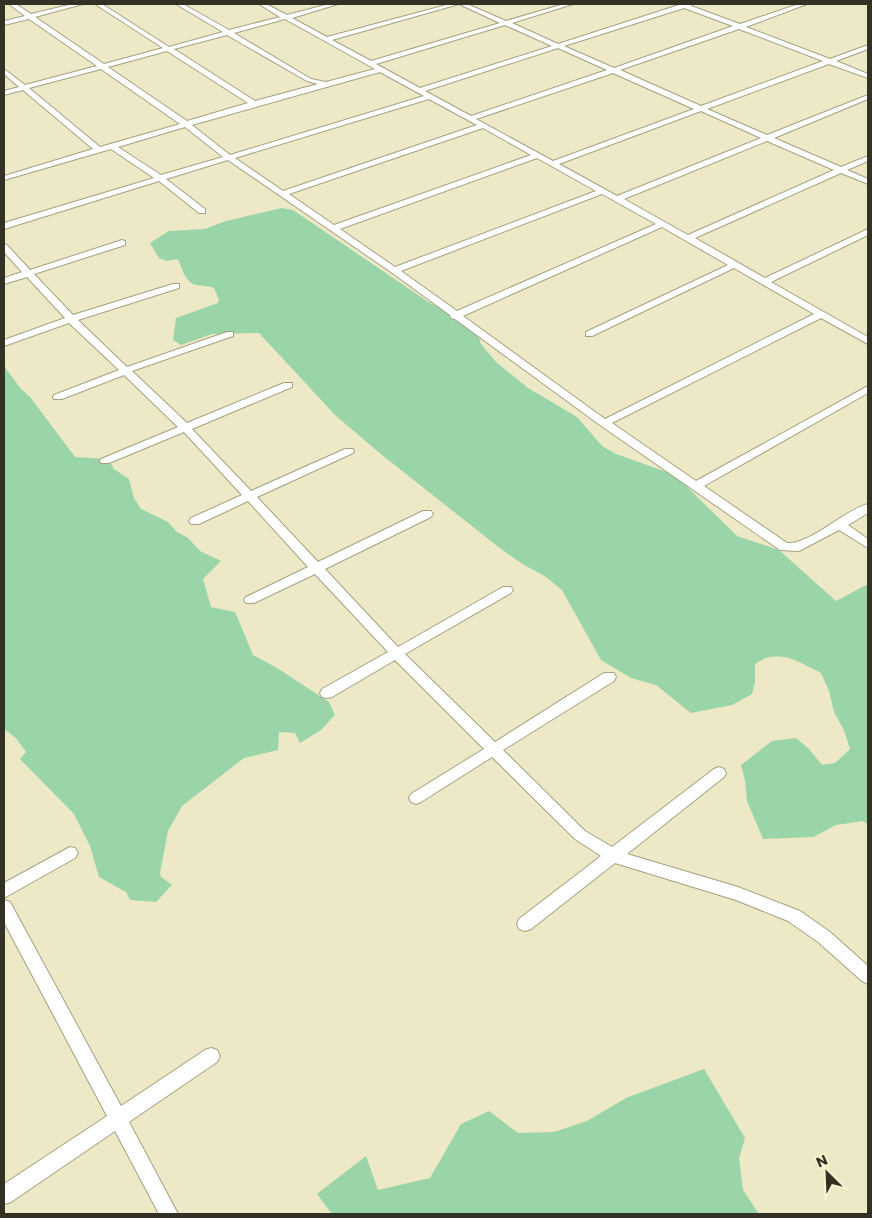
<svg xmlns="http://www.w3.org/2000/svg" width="872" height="1218" font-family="Poppins,sans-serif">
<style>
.green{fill:#99d5a8}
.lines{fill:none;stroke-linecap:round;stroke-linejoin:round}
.street-casing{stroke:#a6a180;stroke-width:2}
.street{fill:#fff;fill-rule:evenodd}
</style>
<rect width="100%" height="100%" fill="#ede8c5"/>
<g class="green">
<path d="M282,208l11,2 134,91 49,28 5,15 15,18 32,26 49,29 25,29 14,8 59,21 62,61 42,14 57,51 32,-17v241l-5,-4 -27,4 -23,12 -50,2 -16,-38 -2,-21 -4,-15 31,-24 24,-3 12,10 14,17 13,-2 15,-14 -6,-19 -10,-18 -5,-21 -8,-18c-23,-11 -42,-26 -66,-9v18l-3,12 -20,11 -41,8 -35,-28 -25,-7 -30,-18 -39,-70 -16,-13 -25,-14 -20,-14 -119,-94 -47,-40 -76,-82 -47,1 -31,11 -8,-5 3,-22 42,-15 1,-3 -5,-12c-6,-2 -10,-2 -17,-3 -11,-1 -15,-17 -19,-26l-11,2 -8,-3 -9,-15 19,-12 36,-2 21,-8z"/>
<polygon points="4,366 21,389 30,397 75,457 108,459 114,469 129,479 134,498 141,509 168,522 177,532 188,538 200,551 221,561 203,579 211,607 235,612 253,655 277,668 329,702 335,715 321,730 300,743 295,733 279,732 278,750 244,758 182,806 168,831 160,873 161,877 172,885 156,902 130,900 126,892 99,877 90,846 74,814 20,759 26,752 16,738 4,729"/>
<polygon points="704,1069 745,1138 739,1158 743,1190 759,1214 332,1214 317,1194 366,1156 378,1190 430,1178 461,1124 489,1111 518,1133 554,1132 587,1121 626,1098"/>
</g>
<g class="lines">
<defs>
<g id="street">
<path d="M9,4h7l15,10 42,-10h10l-48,13 69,47 59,-16 -68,-44h7l67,43 54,-15 -47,-28h7l46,26 51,-13 -21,-13h7l21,11 42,-11h9l-46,14 35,19 123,-33h17l39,17 58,-17h9l-61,19 46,21 121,-39 -1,-1h14l-1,2 49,18 59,-20h8l-61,23 84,32 38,-14v4l-32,12 32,13v4l-39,-14 -122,45 60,26 101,-40v4l-94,39 67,29 27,-11v5l-21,9 21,9v5l-27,-11 -146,65 70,40 103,-49v6l-97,47 97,55v7l-47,-26 -209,105 84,58 172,-95v7l-164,93 83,57c23,2 57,-33 81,-39v9l-20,12 20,14v9l-29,-18 -40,21 -19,-1 -180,-125 -145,-106 -4,-1 -1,-3 -59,-43 -163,-112 -62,19 39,30v4h-6l-40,-32 -155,48v-6l150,-45 -43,-29 -107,31v-4l89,-27 -70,-59 -19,5v-4l15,-4 -15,-13v-5l21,16 72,-19 -68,-47 -25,6v-4l21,-5zM459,4l41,19 -129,38 -39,-21zM684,8l49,18 -119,42 -50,-22zM285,19l90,50 -49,13 -15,-3 -77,-46zM505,25l47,21 -132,42 -44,-24zM739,29l84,32 -122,45 -81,-36zM227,35l80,46 11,3 -63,17 -81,-52zM558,48l49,22 -136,46 -46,-25zM167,51l81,52 -61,18 -79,-54zM101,69l79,55 -80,23 -71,-59zM380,72l44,24 -194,59 -38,-30zM613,73l81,36 -141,52 -77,-42zM429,99l48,26 -194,66 -48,-33zM701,111l60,27 -144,58 -58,-32zM185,127l38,30 -62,18 -43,-28zM483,128l48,27 -197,70 -45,-31zM767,141l67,29 -146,65 -64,-36zM537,158l59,33 -201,76 -55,-38zM602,194l54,30 -199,87 -56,-40zM662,227l66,38 -142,67v4h6l142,-68 80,46 -209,105 -142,-103z"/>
<polygon points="122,240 125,241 125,245 34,274 73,315 173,284 179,284 179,288 78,320 127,367 227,332 233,332 233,336 132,371 187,423 284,383 292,383 292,387 192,429 251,491 345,449 353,449 354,451 353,453 257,497 318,562 423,511 431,511 433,514 431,517 325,569 398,647 503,587 511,587 513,590 511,593 405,654 495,742 604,673 614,673 616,677 614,681 503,750 585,831 612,847 714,769 719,767 724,769 726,773 724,777 627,854 738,887 800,911 830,932 868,966 868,984 862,981 818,942 788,921 736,900 615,863 531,929 525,931 519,929 517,924 519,919 601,856 575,839 492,757 421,802 416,804 411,802 409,798 411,794 484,749 395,660 332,697 327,698 322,697 320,693 322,689 388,652 315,574 254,603 246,603 244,600 246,597 308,567 248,501 199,524 191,524 189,521 191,518 242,495 184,432 109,463 101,463 100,461 101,459 178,427 124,375 62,399 54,399 53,397 54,395 119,370 69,323 4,346 4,340 65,318 27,277 4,284 4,278 22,272 4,252 4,244 7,245 30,270"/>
<polygon points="70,847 75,848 78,853 75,858 4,898 4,883"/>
<polygon points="4,900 10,902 121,1106 205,1050 211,1048 217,1050 220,1056 217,1062 129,1122 178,1214 159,1214 115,1131 11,1202 4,1204 4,1184 107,1116 4,922"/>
</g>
</defs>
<use href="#street" class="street-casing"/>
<use href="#street" class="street"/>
</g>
<rect width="872" height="1218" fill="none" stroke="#333123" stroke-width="10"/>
<g transform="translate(827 1173) rotate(336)" stroke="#fbf5d2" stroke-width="4" paint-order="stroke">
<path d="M0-4L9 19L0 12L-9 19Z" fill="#333123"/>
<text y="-8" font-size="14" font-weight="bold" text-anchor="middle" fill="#333123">N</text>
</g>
</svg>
